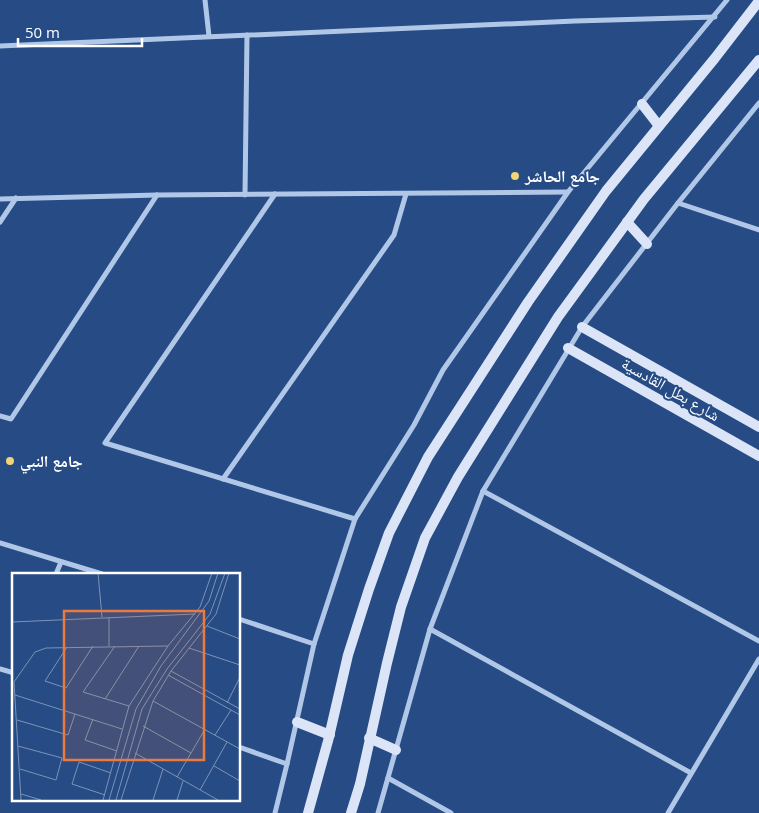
<svg xmlns="http://www.w3.org/2000/svg" width="759" height="813" font-family="'Open Sans','Noto Naskh Arabic',sans-serif">
<style>
.lines{fill:none;stroke-linecap:round;stroke-linejoin:round}
.street{stroke:#b1c7e8;stroke-width:5}
.secondary{stroke:#dbe5f7;stroke-width:10}
.poi-dot{fill:#f0d476;stroke:#264b85;stroke-width:2}
.labels{text-anchor:middle;dominant-baseline:central;stroke-width:4;stroke-linejoin:round;paint-order:stroke}
.poi-label{font-size:16px;font-weight:bold;fill:#fff;stroke:#264b85;text-anchor:start}
.street-label{font-size:16px;fill:#fff;stroke:#264b85}
.inset-road{fill:none;stroke:#7d93b6;stroke-width:1}
.view{fill:#ed7a3d;fill-opacity:0.15;stroke:#ed7a3d;stroke-width:2.5}
.inset-edge{fill:none;stroke:#fff;stroke-width:2.5}
</style>
<rect width="100%" height="100%" fill="#264b85"/>
<g class="lines">
<g class="street">
<polyline points="205,0 209,36"/>
<polyline points="0,46 575,21 715,17"/>
<polyline points="275,194 105,443 355,519"/>
<polyline points="245,195 247,35"/>
<polyline points="0,199 157,195 568,192"/>
<polyline points="678,203 759,230"/>
<polyline points="0,222 16,198"/>
<polyline points="0,416 11,419 157,195"/>
<polyline points="223,479 394,235 406,194"/>
<polyline points="483,491 759,641"/>
<polyline points="0,543 102,574"/>
<polyline points="56,574 61,562"/>
<polyline points="239,619 314,644"/>
<polyline points="430,629 691,773"/>
<polyline points="0,669 14,673"/>
<polyline points="239,747 287,764"/>
<polyline points="388,778 451,813"/>
<polyline points="275,813 287,764 314,644 355,519 414,425 443,370 568,192 727,0"/>
<polyline points="378,813 430,629 483,491 582,327 678,203 759,103"/>
<polyline points="668,813 759,659"/>
</g>
<g class="secondary">
<polyline points="642,104 659,126"/>
<polyline points="627,222 647,244"/>
<polyline points="582,327 759,427"/>
<polyline points="568,348 759,456"/>
<polyline points="297,722 330,735"/>
<polyline points="369,738 396,750"/>
<polyline points="308,813 328,741 348,655 369,589 389,533 428,457 528,302 606,191 715,58 759,1"/>
<polyline points="351,813 360,784 387,663 401,607 425,538 458,477 558,317 644,199 759,60"/>
</g>
</g>
<g class="poi-dot">
<circle cx="515" cy="176" r="5"/>
<circle cx="10" cy="461" r="5"/>
</g>
<g class="labels">
<g class="poi-label">
<text x="525" y="176">جامع الحاشر</text>
<text x="20" y="461">جامع النبي</text>
</g>
<g class="street-label">
<text transform="translate(671 389) rotate(30)">شارع بطل القادسية</text>
</g>
</g>
<g transform="translate(12 573)">
<rect width="228" height="228" fill="#264b85"/>
<path class="inset-road" d="M86,0l4,44M0,49l183,-8M195,53l33,13M97,73v-29M103,73l-32,46 46,14M55,74l-22,34 21,7 27,-42M177,75l51,17M159,98l69,38M156,102l72,40M3,122l107,34M93,126l34,-53M141,128l87,48M215,130l13,-26M81,146l-8,21 32,11M5,147l51,15 7,-21M131,153l48,27M203,162l16,-25M6,173l44,12 -6,22 -36,-11M123,180l83,47M202,193l26,15M165,204l28,-48M188,217l27,-48M9,221l20,6M93,222l-33,-11 7,-22 32,11M9,227l-7,-118 21,-30 11,-4 122,-2M91,227l26,-94 39,-60 32,-39 12,-34M97,227l27,-91 25,-43 48,-65 9,-28M104,227l26,-91 25,-40 43,-55 15,-41M109,227l32,-99 18,-30 45,-57 13,-41M141,227l10,-31M165,227l6,-19"/>
<path class="view" d="M52,38h140v149h-140z"/>
<rect width="228" height="228" class="inset-edge"/>
</g>
<path d="M18 38v8h124v-8" fill="none" stroke="#ffffff" stroke-width="2.5"/>
<text x="25" y="38" font-size="15" fill="#ffffff" stroke="#264b85" stroke-width="4" paint-order="stroke">50 m</text>
</svg>
